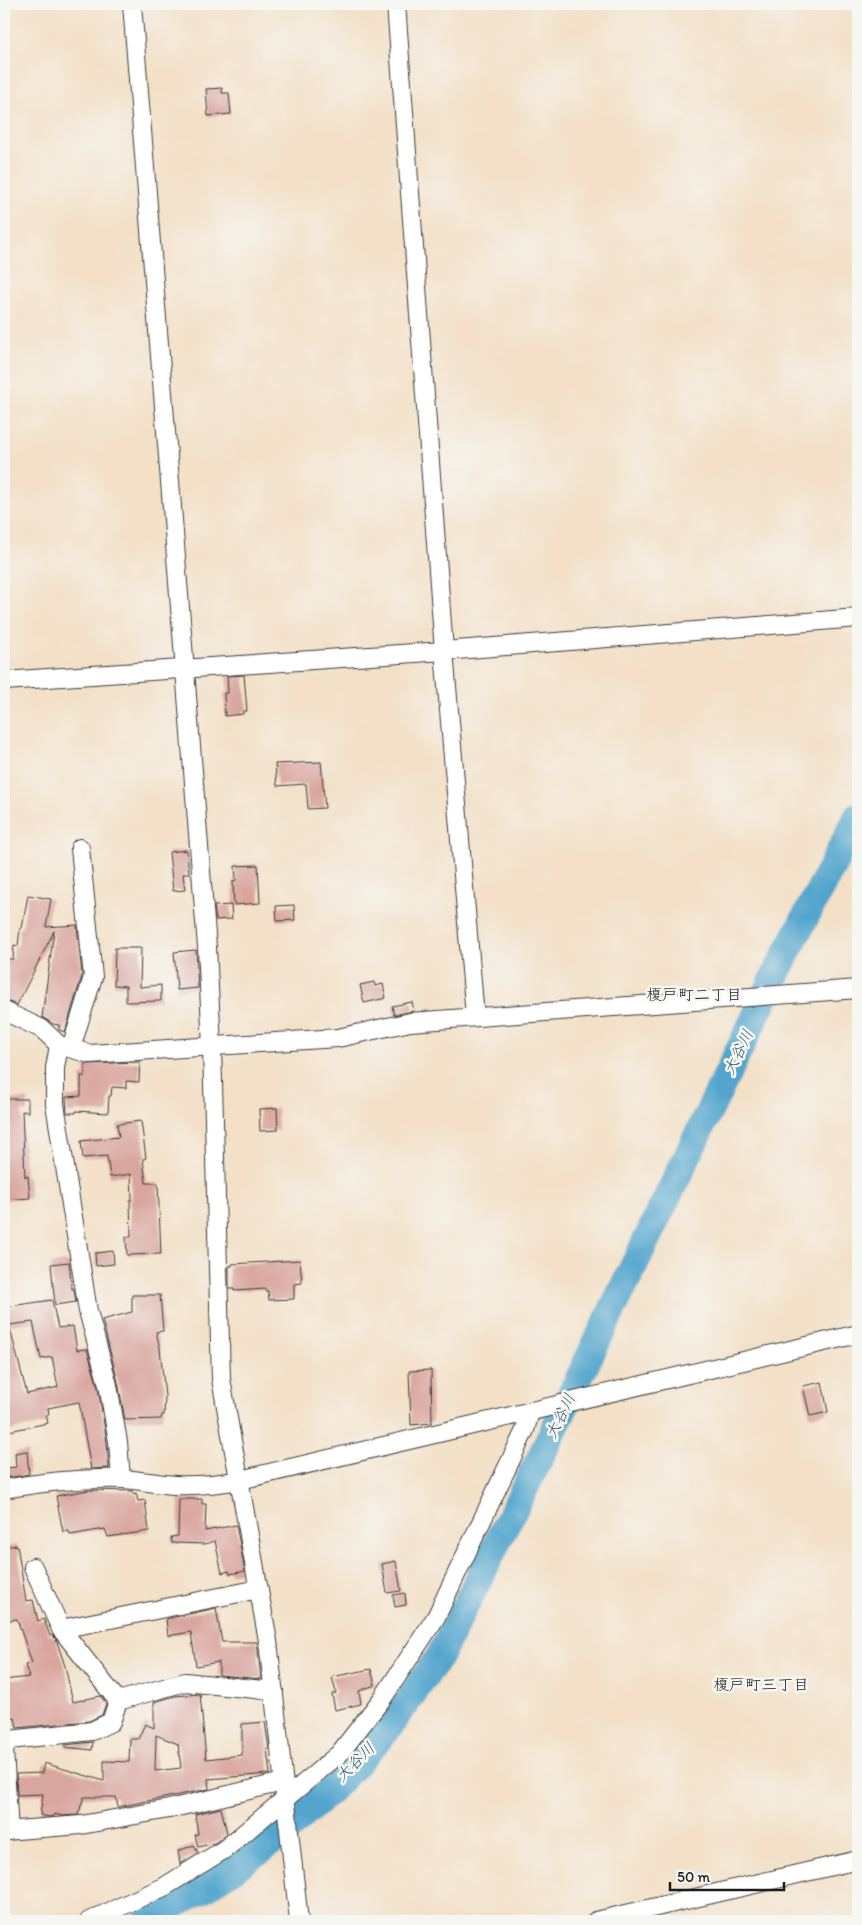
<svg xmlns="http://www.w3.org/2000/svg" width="862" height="1925" font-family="Itim,'Klee One',sans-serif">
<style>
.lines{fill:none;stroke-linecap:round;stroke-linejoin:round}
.river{stroke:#52a5cd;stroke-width:28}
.building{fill:#d9a69f;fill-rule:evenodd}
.street-casing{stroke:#3c3936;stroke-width:20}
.street{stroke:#fff;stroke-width:18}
.labels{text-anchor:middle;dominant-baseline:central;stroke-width:5;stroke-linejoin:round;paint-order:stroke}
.neighbourhood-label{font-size:16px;fill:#1c1c1c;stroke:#f6f6f2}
.water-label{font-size:16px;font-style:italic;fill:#345a6c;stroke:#f6f6f2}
</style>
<rect width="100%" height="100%" fill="#f6f6f2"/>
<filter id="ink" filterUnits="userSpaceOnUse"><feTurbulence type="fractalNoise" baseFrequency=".02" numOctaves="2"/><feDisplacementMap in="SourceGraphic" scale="10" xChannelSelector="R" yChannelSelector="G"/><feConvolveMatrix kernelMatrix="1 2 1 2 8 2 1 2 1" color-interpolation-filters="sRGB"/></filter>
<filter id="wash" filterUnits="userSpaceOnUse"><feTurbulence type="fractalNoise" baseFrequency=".0096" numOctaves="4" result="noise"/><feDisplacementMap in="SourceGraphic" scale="20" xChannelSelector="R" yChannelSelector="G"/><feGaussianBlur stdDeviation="1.12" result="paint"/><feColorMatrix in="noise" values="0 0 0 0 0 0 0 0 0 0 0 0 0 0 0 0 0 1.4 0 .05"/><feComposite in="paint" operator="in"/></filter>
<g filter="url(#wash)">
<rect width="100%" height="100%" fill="#f3e0c7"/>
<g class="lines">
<polyline class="river" points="146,1921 208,1886 280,1837 339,1782 386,1731 439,1657 540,1458 779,968 858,816"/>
</g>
<g id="blocks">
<g class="building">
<polygon points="222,88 222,93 229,93 231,114 208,116 206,89"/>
<polygon points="244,675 247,711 243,711 243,714 225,716 224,693 228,693 227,676"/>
<polygon points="321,762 325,808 308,809 306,784 277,786 275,764"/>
<polygon points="187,850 189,873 183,874 185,890 173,891 169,852"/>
<polygon points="258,865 260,903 234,905 233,881 236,880 235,866"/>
<polygon points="28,895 51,899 46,927 77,925 82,976 65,1032 59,1030 59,1025 53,1024 42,1017 54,931 17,1005 4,1000 4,959 13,959 14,945 18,946 20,928 22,928"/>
<polygon points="231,905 232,919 216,920 214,906"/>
<polygon points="294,905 295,920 277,921 276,906"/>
<polygon points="115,948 141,948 140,987 161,985 161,1001 126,1002 126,986 114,985"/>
<polygon points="196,950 198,988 177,990 174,952"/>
<polygon points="374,982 375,986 383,984 386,998 364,1003 360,985"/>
<polygon points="412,1002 414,1011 394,1015 392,1006"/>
<polygon points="140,1062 139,1082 126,1081 126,1088 112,1087 111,1096 109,1096 108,1113 76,1111 76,1113 67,1113 66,1097 81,1096 81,1076 85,1076 85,1064"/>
<polygon points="4,1099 28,1099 28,1112 22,1111 25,1177 28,1176 30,1198 4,1200"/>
<polygon points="277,1108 278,1130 260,1131 259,1109"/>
<polygon points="141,1121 146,1158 143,1159 146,1183 158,1183 161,1254 127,1255 126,1237 131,1237 130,1200 132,1200 131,1174 110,1177 107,1156 83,1158 81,1141 119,1137 117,1124"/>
<polygon points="113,1251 114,1264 96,1266 95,1253"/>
<polygon points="300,1260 302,1283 294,1284 294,1299 269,1300 268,1291 266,1292 266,1289 234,1291 234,1289 229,1289 229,1266 232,1266 232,1264"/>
<polygon points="69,1262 72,1289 74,1289 76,1302 55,1305 51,1264"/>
<polygon points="132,1295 160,1295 163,1331 156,1332 160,1348 165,1396 164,1415 162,1415 161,1419 125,1420 118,1382 102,1320 132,1312"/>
<path d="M52,1300l6,28 15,-2 4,24 10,-1 11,38 9,56 2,25 -18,1 -12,-67 -31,6 1,7h-3l2,8 -44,9v-125zM33,1322l8,37 11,-2 6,30 -31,7 -18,-69z"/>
<polygon points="431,1370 432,1423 411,1425 409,1371"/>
<polygon points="822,1382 828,1412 810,1416 803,1386"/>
<polygon points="27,1451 29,1474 8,1478 7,1468 16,1467 15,1453"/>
<polygon points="89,1490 132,1491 133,1494 136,1493 138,1501 145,1500 149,1531 108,1537 105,1529 70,1535 69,1531 63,1532 56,1496"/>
<polygon points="179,1499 202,1499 202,1504 206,1504 205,1531 236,1525 245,1571 230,1574 229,1571 222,1573 215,1541 205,1544 172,1543 171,1537 178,1536"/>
<polygon points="17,1545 26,1601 33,1600 38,1621 44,1619 50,1636 52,1635 56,1639 65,1666 73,1702 100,1696 106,1703 102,1715 89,1721 17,1728 15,1718 7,1720 4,1707 6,1706 4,1680 29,1677 25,1665 32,1663 17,1619 4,1621 4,1547"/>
<polygon points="396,1561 401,1591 387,1593 382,1564"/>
<polygon points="405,1593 406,1605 395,1607 393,1595"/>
<polygon points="216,1608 222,1642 257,1642 261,1679 219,1675 219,1662 196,1666 191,1632 168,1636 166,1619"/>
<polygon points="371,1669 375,1685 359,1691 361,1704 335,1710 332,1694 336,1693 332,1677"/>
<path d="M200,1694l6,65 36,-4v-31l23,-2 4,27h-2l3,25 -62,5 1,10 -91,18 -2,-10h-32l-6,18 -16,1 -7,-2 -1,2 -5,1 -9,-2 3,-21 -26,1 -1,-21 26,-1 2,-10 60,18v-20l25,1 1,-23h8l7,-15 9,4v-26l21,-6zM156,1735l22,9 3,24 -26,3z"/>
<polygon points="93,1742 92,1750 65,1747 65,1745"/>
<polygon points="221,1808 227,1833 215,1843 198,1847 195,1835 198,1834 195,1814"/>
<polygon points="194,1845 198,1853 180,1864 178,1851"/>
</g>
</g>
</g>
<g filter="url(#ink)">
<use href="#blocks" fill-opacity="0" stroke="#3c3936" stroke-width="1"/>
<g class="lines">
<defs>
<g id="street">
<polyline points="132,4 207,947 212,1047 221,1379 268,1641 299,1921"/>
<polyline points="396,4 444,651 475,1017"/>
<polyline points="4,681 444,651 858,618"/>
<polyline points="4,1011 42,1029 59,1045 90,1054 338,1038 410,1022 858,989"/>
<polyline points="59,1045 55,1068 55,1104 88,1311 108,1385 118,1442 121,1479"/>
<polyline points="71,1048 93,977 80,848"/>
<path d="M4,1489c39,-7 78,-11 118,-10 18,1 35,5 53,6 23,1 43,-1 65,-5l618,-146"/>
<polyline points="33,1567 61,1629 259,1589"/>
<polyline points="61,1629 118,1701 185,1682 274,1691"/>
<polyline points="4,1831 81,1825 169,1809 283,1782"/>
<polyline points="9,1831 4,1750 9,1740 92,1731 111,1722 118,1701"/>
<polyline points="89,1921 164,1887 225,1849 339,1754 382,1699 436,1617 525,1430 530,1412"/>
<polyline points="596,1921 858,1860"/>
</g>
</defs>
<use href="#street" class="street-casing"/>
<use href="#street" class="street"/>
</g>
</g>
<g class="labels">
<g class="neighbourhood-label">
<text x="694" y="994">榎戸町二丁目</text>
<text x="761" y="1684">榎戸町三丁目</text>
</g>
<g class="water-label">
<text transform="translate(738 1052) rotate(-64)">大谷川</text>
<text transform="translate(560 1416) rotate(-64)">大谷川</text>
<text transform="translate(355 1762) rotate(-45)">大谷川</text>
</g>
</g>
<rect width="862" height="1925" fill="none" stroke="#f6f6f2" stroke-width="20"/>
<path d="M670 1882v8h114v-8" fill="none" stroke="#1c1c1c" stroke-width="2.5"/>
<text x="677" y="1882" font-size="15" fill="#1c1c1c" stroke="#f6f6f2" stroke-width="4" paint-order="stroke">50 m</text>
</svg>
